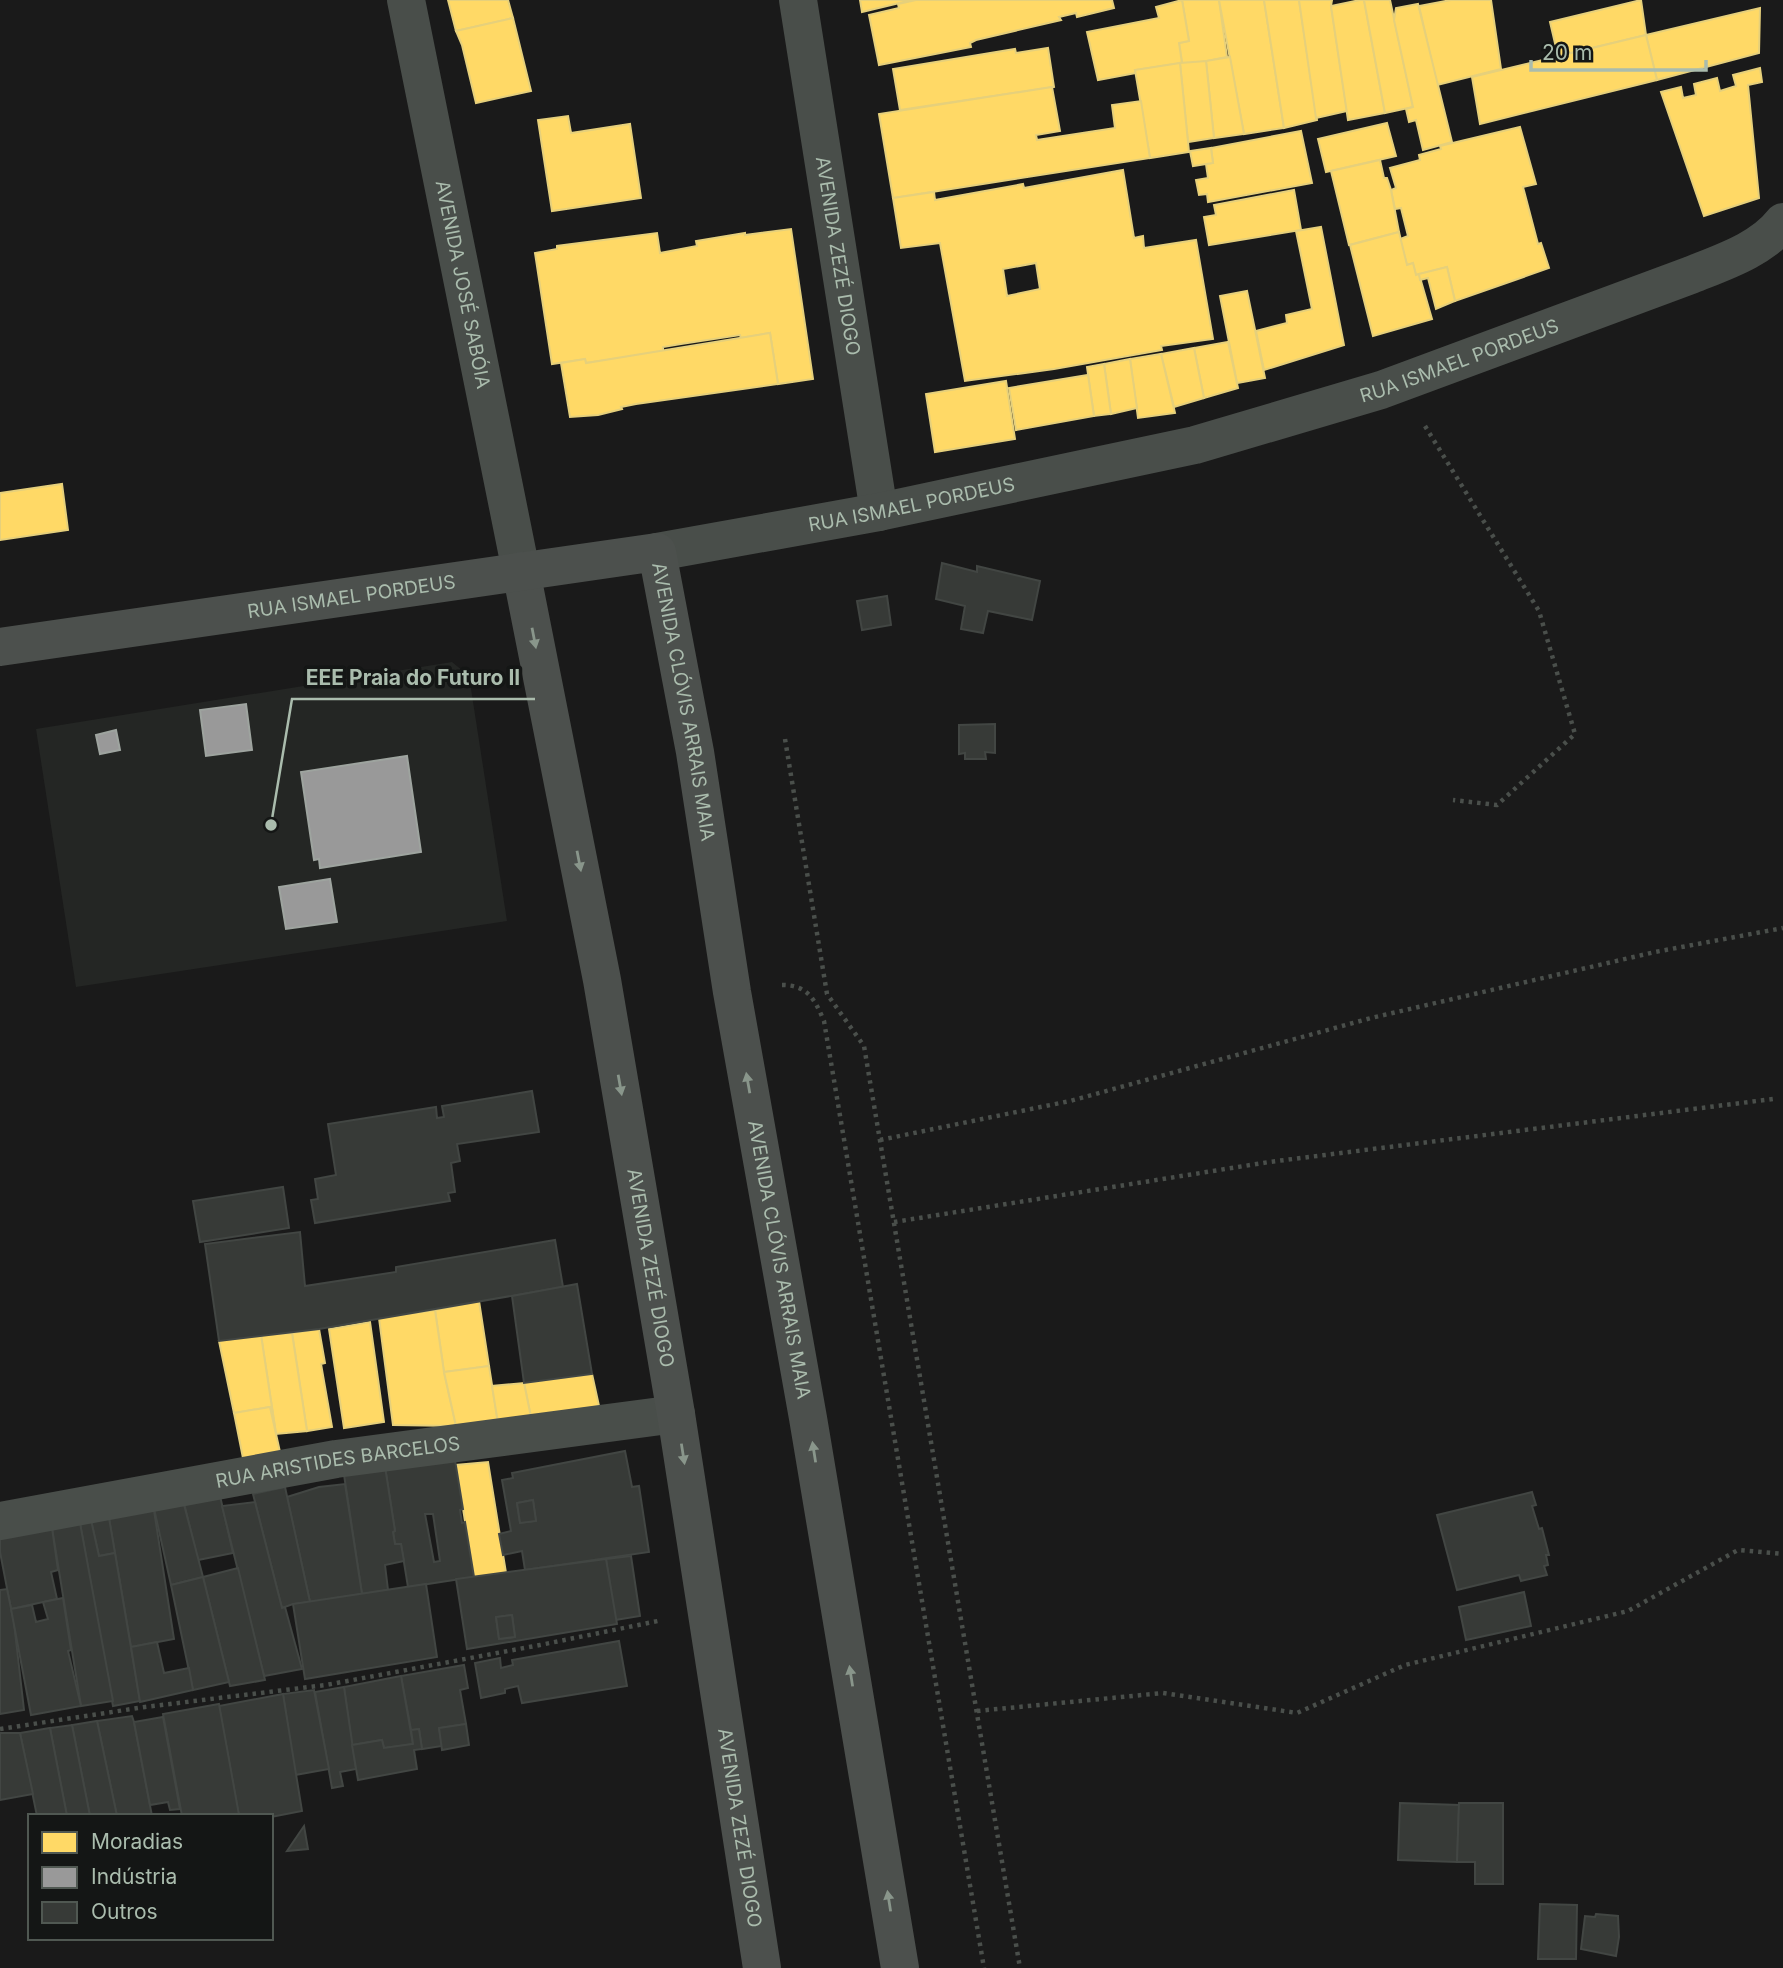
<svg xmlns="http://www.w3.org/2000/svg" width="1783" height="1968" font-family="Inter,sans-serif">
<style>
.built{fill:#242624}
.homes{fill:#ffd966;stroke:#e6d07b;stroke-width:2;fill-rule:evenodd}
.industry{fill:#999;stroke:#9ea49f;stroke-width:2}
.building{fill:#373a37;stroke:#424643;stroke-width:2;fill-rule:evenodd}
.lines{fill:none;stroke-linecap:round;stroke-linejoin:round}
.path{stroke:#4a4f4b;stroke-width:4.5;stroke-dasharray:3.5 5;stroke-linecap:butt}
.minor{stroke:#494e4a;stroke-width:38}
.major{stroke:#4c504d;stroke-width:38}
.oneway{fill:#89968b}
.labels{text-anchor:middle;dominant-baseline:central;stroke-width:7;stroke-linejoin:round;paint-order:stroke}
.street-label{font-size:19px;fill:#aabcad;stroke:#141615}
.leader{fill:none;stroke:#aabcad;stroke-width:2.5}
.callout-dot{fill:#aabcad;stroke:#141615;stroke-width:2.5}
.callout-label{font-size:21px;text-anchor:middle;font-weight:bold;fill:#aabcad;stroke:#141615;stroke-width:7;stroke-linejoin:round;paint-order:stroke}
</style>
<rect width="100%" height="100%" fill="#1a1a1a"/>
<polygon class="built" points="452,662 469,676 507,921 76,987 36,729"/>
<g class="homes">
<polygon points="448,0 508,0 513,18 456,31"/>
<polygon points="860,0 912,0 862,12"/>
<polygon points="916,0 1112,0 1114,8 1077,17 1076,13 1059,17 1061,20 976,40 970,43 971,47 879,65 869,15 899,8 898,4"/>
<polygon points="1182,0 1219,0 1227,57 1191,64 1182,63 1179,43 1189,41"/>
<polygon points="1182,0 1189,41 1179,43 1182,63 1135,70 1136,73 1098,80 1087,32 1159,18 1156,7"/>
<polygon points="1219,0 1264,0 1284,128 1244,134"/>
<polygon points="1264,0 1299,0 1317,120 1284,128"/>
<polygon points="1299,0 1332,0 1331,6 1347,111 1316,118"/>
<polygon points="1360,0 1364,0 1385,113 1348,120 1331,6"/>
<polygon points="1364,0 1390,0 1413,107 1385,113"/>
<polygon points="1451,0 1491,0 1501,69 1437,85 1419,6"/>
<polygon points="1641,0 1646,35 1558,56 1550,22"/>
<polygon points="1418,4 1452,142 1423,150 1416,120 1409,122 1406,109 1413,107 1394,20 1396,8"/>
<polygon points="1760,8 1759,53 1657,80 1646,35"/>
<polygon points="513,18 531,91 476,103 462,45 456,31"/>
<polygon points="1646,35 1657,80 1480,124 1472,77"/>
<polygon points="1048,48 1054,87 900,110 893,69 1015,49 1016,53"/>
<polygon points="1230,57 1244,134 1214,138 1206,61"/>
<polygon points="1206,61 1214,138 1188,142 1180,63"/>
<polygon points="1180,63 1189,152 1150,158 1135,70"/>
<polygon points="1760,68 1762,82 1748,85 1759,198 1704,216 1661,92 1681,87 1683,98 1696,95 1694,84 1717,78 1720,91 1736,86 1733,75"/>
<polygon points="1052,87 1060,131 1036,135 1037,140 1115,128 1112,105 1141,101 1150,158 893,198 879,114"/>
<polygon points="568,116 571,133 630,124 641,198 552,211 538,120"/>
<polygon points="1387,123 1396,156 1326,172 1318,139"/>
<polygon points="1520,127 1536,184 1523,187 1538,244 1541,243 1549,268 1455,301 1447,267 1416,275 1413,263 1407,265 1400,239 1408,236 1401,208 1395,209 1391,190 1396,188 1390,168 1420,160 1419,155 1441,149 1440,146"/>
<polygon points="1301,131 1312,183 1208,202 1207,194 1199,195 1196,180 1208,178 1206,164 1213,163 1211,148"/>
<polygon points="1211,148 1213,163 1193,166 1190,151"/>
<polygon points="1380,160 1384,178 1387,178 1391,190 1399,232 1349,245 1331,171"/>
<path d="M1123,170l11,68 9,-2 1,12 52,-8 17,99 -52,7 1,4 -108,19 -89,12 -25,-138 -39,5 -8,-50 41,-6 1,8 88,-16 1,4zM1036,263l4,26 -33,7 -4,-27z"/>
<polygon points="1294,190 1301,230 1209,245 1204,217 1216,215 1214,205"/>
<polygon points="1321,227 1344,345 1264,370 1256,331 1287,323 1286,315 1312,309 1296,231"/>
<polygon points="791,229 813,379 778,384 770,333 741,338 740,335 681,344 663,347 663,352 586,363 585,359 552,364 535,253 557,249 557,246 657,233 660,253 697,246 696,241 745,233 745,235"/>
<polygon points="1399,232 1407,265 1413,263 1416,275 1419,274 1432,319 1373,336 1350,245"/>
<polygon points="1447,267 1455,301 1436,309 1428,278 1420,280 1419,274"/>
<polygon points="1247,291 1265,378 1237,383 1220,296"/>
<polygon points="770,333 778,384 636,404 621,407 622,409 598,415 570,417 561,363 585,359 586,363"/>
<polygon points="1228,342 1238,388 1204,398 1194,348"/>
<polygon points="1194,348 1204,398 1174,407 1161,354"/>
<polygon points="1161,354 1175,413 1138,418 1130,359"/>
<polygon points="1130,359 1137,408 1111,414 1104,364"/>
<polygon points="1104,364 1111,414 1094,416 1087,367"/>
<polygon points="1088,375 1094,416 1016,430 1009,388"/>
<polygon points="1006,381 1015,439 935,452 926,394"/>
<polygon points="62,484 68,530 0,540 0,493"/>
<polygon points="479,1301 489,1366 444,1372 435,1310"/>
<polygon points="435,1310 444,1372 456,1426 393,1425 379,1318"/>
<polygon points="370,1322 384,1422 344,1428 329,1329"/>
<polygon points="319,1329 325,1363 321,1364 332,1427 307,1431 292,1333"/>
<polygon points="292,1333 307,1431 276,1434 261,1335"/>
<polygon points="261,1335 276,1434 270,1407 234,1413 219,1341"/>
<polygon points="489,1366 498,1423 456,1426 444,1372"/>
<polygon points="592,1374 599,1406 531,1417 524,1383"/>
<polygon points="524,1383 531,1417 498,1423 492,1386"/>
<polygon points="270,1407 282,1461 245,1468 234,1413"/>
<polygon points="488,1462 506,1573 474,1577 456,1465"/>
</g>
<g class="industry">
<polygon points="246,704 252,750 206,756 200,710"/>
<polygon points="116,730 120,750 100,754 96,735"/>
<polygon points="407,756 421,852 320,868 319,859 314,860 301,772"/>
<polygon points="330,879 337,922 286,929 279,887"/>
</g>
<g class="building">
<polygon points="942,563 977,572 977,566 1040,581 1032,620 988,611 983,633 961,629 965,606 936,599"/>
<polygon points="887,596 891,625 862,630 857,601"/>
<polygon points="995,724 995,753 985,752 986,759 965,759 965,753 959,754 959,725"/>
<polygon points="532,1091 539,1132 457,1144 460,1161 451,1163 455,1192 448,1193 450,1201 315,1223 311,1200 318,1199 315,1179 336,1175 328,1124 436,1107 437,1118 444,1117 442,1106"/>
<polygon points="283,1187 289,1228 200,1242 193,1201"/>
<polygon points="300,1232 305,1286 396,1272 396,1267 555,1240 563,1287 319,1329 219,1341 205,1244"/>
<polygon points="577,1284 592,1374 524,1383 512,1296"/>
<path d="M453,1448l10,61 -3,1 2,13 3,-1 9,55 -66,10 -7,-43h-6l-2,-12 2,-1 -11,-71zM425,1514h8l7,47 -6,1z"/>
<path d="M625,1451l7,36 7,-1 10,66 -124,18 -3,-19 -19,4 -4,-21 12,-3 -9,-51 11,-2 -1,-5zM533,1500l3,21 -16,2 -3,-20z"/>
<polygon points="384,1460 395,1531 393,1532 395,1544 401,1544 404,1561 385,1565 388,1590 362,1594 343,1468"/>
<polygon points="345,1484 362,1594 310,1602 287,1497 319,1487"/>
<polygon points="218,1487 233,1553 198,1560 182,1495"/>
<polygon points="285,1487 310,1602 293,1604 282,1608 253,1494"/>
<polygon points="1532,1492 1536,1505 1532,1506 1539,1529 1542,1528 1549,1555 1546,1555 1548,1565 1544,1566 1547,1575 1521,1581 1519,1575 1457,1590 1437,1515"/>
<polygon points="182,1497 203,1577 171,1585 153,1504"/>
<polygon points="533,1500 536,1521 520,1523 517,1503"/>
<polygon points="255,1502 282,1608 285,1607 302,1669 264,1676 222,1506"/>
<polygon points="153,1504 174,1639 131,1647 109,1518"/>
<polygon points="109,1518 115,1553 99,1556 91,1520"/>
<polygon points="91,1520 99,1556 115,1553 140,1701 113,1706 80,1523"/>
<polygon points="80,1523 113,1701 81,1706 52,1528"/>
<polygon points="52,1528 58,1570 51,1572 57,1599 11,1609 0,1552 0,1537"/>
<polygon points="631,1556 640,1616 615,1620 606,1559"/>
<path d="M606,1559l11,65 -150,25 -11,-70zM512,1615l3,22 -16,2 -3,-22z"/>
<polygon points="238,1568 265,1680 230,1686 203,1577"/>
<polygon points="203,1577 229,1682 193,1690 171,1585"/>
<polygon points="426,1584 437,1657 305,1679 293,1604"/>
<polygon points="7,1589 14,1623 24,1710 0,1714 0,1590"/>
<polygon points="1524,1592 1531,1626 1466,1640 1459,1607"/>
<polygon points="63,1598 71,1650 68,1651 81,1706 31,1715 11,1609 32,1605 36,1622 48,1619 43,1602"/>
<polygon points="512,1615 515,1637 499,1639 496,1617"/>
<polygon points="619,1641 627,1686 522,1703 518,1686 505,1689 505,1693 481,1698 475,1663 500,1658 501,1668 513,1665 512,1660"/>
<polygon points="157,1642 164,1673 189,1668 193,1690 140,1702 131,1647"/>
<polygon points="464,1665 468,1688 460,1690 466,1724 439,1728 442,1746 422,1749 419,1729 411,1730 401,1676"/>
<polygon points="401,1676 413,1744 384,1748 382,1740 352,1745 344,1687"/>
<polygon points="344,1687 356,1769 340,1772 343,1786 332,1788 315,1692"/>
<polygon points="314,1690 329,1769 295,1775 283,1694"/>
<polygon points="283,1694 302,1811 271,1817 239,1816 219,1706"/>
<polygon points="219,1704 239,1815 182,1816 163,1714"/>
<polygon points="132,1716 134,1722 152,1816 117,1816 97,1721"/>
<polygon points="163,1717 180,1809 170,1810 168,1802 150,1805 134,1722"/>
<polygon points="97,1721 117,1816 90,1816 72,1725"/>
<polygon points="466,1724 469,1745 442,1750 439,1728"/>
<polygon points="72,1725 90,1816 67,1816 50,1728"/>
<polygon points="50,1728 67,1816 37,1816 20,1733"/>
<polygon points="419,1729 422,1749 414,1750 417,1769 358,1780 352,1745 382,1740 384,1748 413,1744 411,1730"/>
<polygon points="0,1733 20,1733 33,1794 0,1800"/>
<polygon points="1400,1803 1459,1805 1457,1862 1398,1860"/>
<polygon points="1459,1803 1503,1803 1503,1884 1475,1884 1475,1862 1457,1862"/>
<polygon points="304,1826 308,1849 287,1851"/>
<polygon points="1540,1904 1577,1905 1576,1959 1538,1959"/>
<polygon points="1596,1914 1618,1916 1619,1937 1616,1956 1581,1949 1585,1916 1595,1917"/>
</g>
<g class="lines">
<g class="path">
<polyline points="1425,426 1539,611 1575,734 1497,805 1453,800"/>
<polyline points="785,739 827,994 864,1046 1020,1968"/>
<path d="M782,985c26,0 33,15 42,36l160,947"/>
<polyline points="880,1140 1070,1101 1371,1018 1655,952 1783,928"/>
<polyline points="894,1222 1269,1162 1773,1099"/>
<polyline points="977,1711 1163,1693 1297,1713 1405,1665 1628,1611 1738,1550 1783,1554"/>
<polyline points="0,1729 145,1707 326,1685 540,1645 658,1621"/>
</g>
<g class="minor">
<path id="s1" d="M406,0l115,571"/>
<path id="s2" d="M798,0l81,512"/>
<path id="s3" d="M657,552l222,-40 316,-67 186,-55 310,-115c32,-13 70,-25 92,-53"/>
<path id="s4" d="M0,1521l336,-62 340,-45"/>
</g>
<g class="major">
<path id="s5" d="M521,571l81,409 74,434 86,554"/>
<path id="s6" d="M0,647l657,-95 38,200 37,240 76,426 92,550"/>
</g>
</g>
<defs><path id="oneway-solid" d="M-6-.8H1V-3.2L6.5 0L1 3.2V.8H-6Z" transform="scale(1.75)"/></defs>
<g class="oneway">
<use href="#oneway-solid" transform="translate(534 638) rotate(79)"/>
<use href="#oneway-solid" transform="translate(579 861) rotate(79)"/>
<use href="#oneway-solid" transform="translate(748 1083) rotate(-100)"/>
<use href="#oneway-solid" transform="translate(620 1085) rotate(80)"/>
<use href="#oneway-solid" transform="translate(814 1452) rotate(-99)"/>
<use href="#oneway-solid" transform="translate(683 1454) rotate(81)"/>
<use href="#oneway-solid" transform="translate(851 1676) rotate(-99)"/>
<use href="#oneway-solid" transform="translate(889 1901) rotate(-99)"/>
</g>
<g class="labels">
<g class="street-label">
<text stroke="none"><textPath href="#s2" startOffset="259">AVENIDA ZEZÉ DIOGO</textPath></text>
<text stroke="none"><textPath href="#s1" startOffset="290">AVENIDA JOSÉ SABÓIA</textPath></text>
<text stroke="none"><textPath href="#s3" startOffset="826">RUA ISMAEL PORDEUS</textPath></text>
<text stroke="none"><textPath href="#s3" startOffset="259">RUA ISMAEL PORDEUS</textPath></text>
<text stroke="none"><textPath href="#s6" startOffset="355">RUA ISMAEL PORDEUS</textPath></text>
<text stroke="none"><textPath href="#s6" startOffset="816">AVENIDA CLÓVIS ARRAIS MAIA</textPath></text>
<text stroke="none"><textPath href="#s6" startOffset="1382">AVENIDA CLÓVIS ARRAIS MAIA</textPath></text>
<text stroke="none"><textPath href="#s5" startOffset="709">AVENIDA ZEZÉ DIOGO</textPath></text>
<text stroke="none"><textPath href="#s4" startOffset="343">RUA ARISTIDES BARCELOS</textPath></text>
<text stroke="none"><textPath href="#s5" startOffset="1276">AVENIDA ZEZÉ DIOGO</textPath></text>
</g>
</g>
<path class="leader" d="M271 825L292 699H535"/>
<circle class="callout-dot" cx="271" cy="825" r="7"/>
<g class="callout-label">
<text x="413" y="685">EEE Praia do Futuro II</text>
</g>
<rect x="28" y="1814" width="245" height="126" fill="#141615" stroke="#505852" stroke-width="2"/>
<rect x="42" y="1832" width="35" height="21" fill="#ffd966" stroke="#505852" stroke-width="2"/>
<text x="91" y="1849" font-size="21" fill="#aabcad">Moradias</text>
<rect x="42" y="1867" width="35" height="21" fill="#999999" stroke="#505852" stroke-width="2"/>
<text x="91" y="1884" font-size="21" fill="#aabcad">Indústria</text>
<rect x="42" y="1902" width="35" height="21" fill="#373a37" stroke="#505852" stroke-width="2"/>
<text x="91" y="1919" font-size="21" fill="#aabcad">Outros</text>
<path d="M1531 60v10h175v-10" fill="none" stroke="#aabcad" stroke-width="3.5"/>
<text x="1542" y="60" font-size="21" fill="#aabcad" stroke="#141615" stroke-width="5" paint-order="stroke">20 m</text>
</svg>
